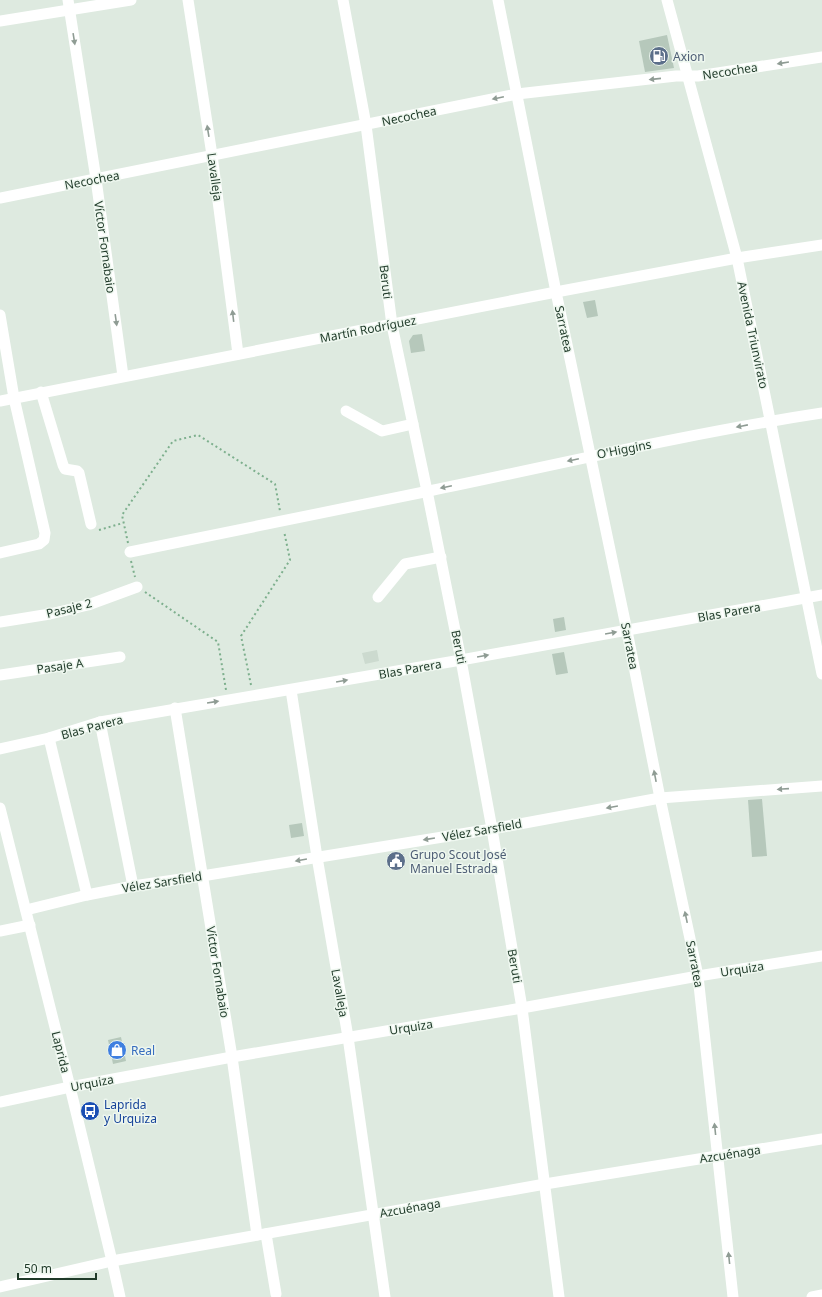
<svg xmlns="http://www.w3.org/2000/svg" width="822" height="1297" font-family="'Noto Sans',sans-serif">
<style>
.built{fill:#ccdacf}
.building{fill:#b6c8bb}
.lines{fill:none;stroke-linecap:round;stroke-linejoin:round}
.path{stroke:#7daf8d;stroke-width:2;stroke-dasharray:2 3;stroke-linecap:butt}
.minor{stroke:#fff;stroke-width:11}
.oneway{fill:#8f9c94}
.labels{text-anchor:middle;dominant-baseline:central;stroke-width:3;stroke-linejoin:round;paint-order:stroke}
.service-label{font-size:12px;fill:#4e5e75;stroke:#eef7ef;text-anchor:start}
.street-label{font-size:12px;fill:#1f3a29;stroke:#eef7ef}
.shop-label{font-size:12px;fill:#366cbe;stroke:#eef7ef;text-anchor:start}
.transit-label{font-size:12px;fill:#164399;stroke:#eef7ef;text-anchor:start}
</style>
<rect width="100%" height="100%" fill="#deeae0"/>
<polygon class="built" points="377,650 379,661 365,664 362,653"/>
<g class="building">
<polygon points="667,35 674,68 645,72 639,41"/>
<polygon points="595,300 598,316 587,318 583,302"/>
<polygon points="422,334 425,351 411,353 409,341 413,335"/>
<polygon points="564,617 566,630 555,632 553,619"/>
<polygon points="564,652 568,673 556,675 552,654"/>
<polygon points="762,799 767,856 752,857 748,800"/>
<polygon points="302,823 304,836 291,838 289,825"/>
<polygon points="121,1037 126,1061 113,1064 108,1040"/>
</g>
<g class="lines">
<g class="path">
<polyline points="99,530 123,523"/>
<polyline points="128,543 122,515 173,441 198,435 275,484 280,511"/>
<polyline points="131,561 135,577"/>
<polyline points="145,592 218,642 226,690"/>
<polyline points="251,685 241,636 290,560 284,531"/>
</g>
<g class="minor">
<polyline points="68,0 96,179 123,376"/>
<polyline points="188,0 212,155 238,354"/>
<polyline points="343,0 366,125 392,325 427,491 461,660 492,829 522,1008 559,1297"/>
<polyline points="498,0 556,292 627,631 660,798 698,976 733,1297"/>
<polyline points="667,0 737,258 822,674"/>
<polyline points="0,21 131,0"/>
<polyline points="0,198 517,94 676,76 698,76 822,57"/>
<polyline points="0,315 14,398 45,533 44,540 39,544 0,553"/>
<polyline points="41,392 63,465 65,469 77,471 79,473 91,524"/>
<polyline points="0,401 556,292 737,258 822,245"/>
<polyline points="346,411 382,431 413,424"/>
<path d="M130,552c99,-21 199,-40 299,-61 131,-27 261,-58 393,-78"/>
<polyline points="378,597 405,564 441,557"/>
<polyline points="0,622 50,614 88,605 137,587"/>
<polyline points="0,675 120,657"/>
<polyline points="291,690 317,857 348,1037 385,1297"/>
<polyline points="175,708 232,1057 257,1235"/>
<polyline points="100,722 133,886"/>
<polyline points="49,738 87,895"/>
<polyline points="0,749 49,738 100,722 461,660 822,595"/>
<polyline points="0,808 70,1087 112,1261 120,1297"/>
<polyline points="26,910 87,895 133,886 202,876 492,829 660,798 822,786"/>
<polyline points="0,931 30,925"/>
<polyline points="0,1102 70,1087 232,1057 522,1008 698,976 822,956"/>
<polyline points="266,1234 276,1294"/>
<polyline points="0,1287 112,1261 545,1184 822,1139"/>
<polyline points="812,1297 822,1295"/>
</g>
</g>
<defs><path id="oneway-solid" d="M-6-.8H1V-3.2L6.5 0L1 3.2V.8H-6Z"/></defs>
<g class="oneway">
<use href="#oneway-solid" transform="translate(74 39) rotate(81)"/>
<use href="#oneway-solid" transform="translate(783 63) rotate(171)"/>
<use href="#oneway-solid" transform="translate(655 79) rotate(174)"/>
<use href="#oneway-solid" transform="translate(498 98) rotate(168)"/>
<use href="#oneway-solid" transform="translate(208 131) rotate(-99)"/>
<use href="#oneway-solid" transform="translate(233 316) rotate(-97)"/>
<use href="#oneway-solid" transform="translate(116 320) rotate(82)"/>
<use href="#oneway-solid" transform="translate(742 426) rotate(169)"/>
<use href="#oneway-solid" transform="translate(573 460) rotate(168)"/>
<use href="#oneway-solid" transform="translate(446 487) rotate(168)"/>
<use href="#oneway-solid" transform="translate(611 633) rotate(-10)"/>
<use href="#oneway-solid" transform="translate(483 656) rotate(-10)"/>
<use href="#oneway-solid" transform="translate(342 681) rotate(-10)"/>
<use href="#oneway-solid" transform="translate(213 702) rotate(-9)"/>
<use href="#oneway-solid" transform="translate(655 776) rotate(-101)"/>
<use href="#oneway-solid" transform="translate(783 789) rotate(176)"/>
<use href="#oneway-solid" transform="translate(612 807) rotate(170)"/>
<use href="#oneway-solid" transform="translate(429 839) rotate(171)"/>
<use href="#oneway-solid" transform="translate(301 860) rotate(170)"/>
<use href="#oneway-solid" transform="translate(686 917) rotate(-102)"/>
<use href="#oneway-solid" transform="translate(715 1129) rotate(-96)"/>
<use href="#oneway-solid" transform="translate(729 1258) rotate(-96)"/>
</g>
<defs>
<symbol id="fuel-disc" viewBox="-11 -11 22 22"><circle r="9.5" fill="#5c6f8a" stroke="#eef7ef"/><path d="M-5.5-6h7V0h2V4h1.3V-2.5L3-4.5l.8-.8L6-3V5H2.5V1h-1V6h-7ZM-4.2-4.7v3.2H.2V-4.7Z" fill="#fff"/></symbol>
<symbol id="civic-disc" viewBox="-11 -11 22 22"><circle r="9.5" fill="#5c6f8a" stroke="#eef7ef"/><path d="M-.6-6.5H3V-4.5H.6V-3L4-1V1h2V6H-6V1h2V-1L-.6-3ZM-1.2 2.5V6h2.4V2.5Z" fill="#fff"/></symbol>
<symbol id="shop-disc" viewBox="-11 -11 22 22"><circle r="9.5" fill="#3f7fe0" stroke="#eef7ef"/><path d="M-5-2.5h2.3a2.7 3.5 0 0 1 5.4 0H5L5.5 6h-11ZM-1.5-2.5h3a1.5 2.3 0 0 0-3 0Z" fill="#fff"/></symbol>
<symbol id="bus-disc" viewBox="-11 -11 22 22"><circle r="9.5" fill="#1a4fb4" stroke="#eef7ef"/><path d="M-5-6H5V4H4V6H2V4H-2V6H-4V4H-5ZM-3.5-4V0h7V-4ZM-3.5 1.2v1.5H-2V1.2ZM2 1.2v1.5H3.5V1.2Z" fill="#fff"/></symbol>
</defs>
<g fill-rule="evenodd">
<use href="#fuel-disc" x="648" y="45" width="22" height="22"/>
<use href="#civic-disc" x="385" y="850" width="22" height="22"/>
<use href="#shop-disc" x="106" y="1039" width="22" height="22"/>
<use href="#bus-disc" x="79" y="1100" width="22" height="22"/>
</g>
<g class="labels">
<g class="service-label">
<text x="673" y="56">Axion</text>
<text x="410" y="854">Grupo Scout José<tspan x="410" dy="14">Manuel Estrada</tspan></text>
</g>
<g class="street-label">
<text transform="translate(730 71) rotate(-9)">Necochea</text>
<text transform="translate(409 116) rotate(-12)">Necochea</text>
<text transform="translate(215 177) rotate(82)">Lavalleja</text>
<text transform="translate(92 180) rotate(-11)">Necochea</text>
<text transform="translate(105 247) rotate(82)">Víctor Fornabaio</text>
<text transform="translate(386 282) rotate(83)">Beruti</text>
<text transform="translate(368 329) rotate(-11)">Martín Rodríguez</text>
<text transform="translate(564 329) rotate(78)">Sarratea</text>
<text transform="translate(753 335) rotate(78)">Avenida Triunvirato</text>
<text transform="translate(624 449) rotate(-11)">O'Higgins</text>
<text transform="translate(69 608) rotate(-14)">Pasaje 2</text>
<text transform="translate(729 612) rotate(-10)">Blas Parera</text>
<text transform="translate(630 646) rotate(79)">Sarratea</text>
<text transform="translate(459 647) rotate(79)">Beruti</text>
<text transform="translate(60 666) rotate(-8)">Pasaje A</text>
<text transform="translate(410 669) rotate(-10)">Blas Parera</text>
<text transform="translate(92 727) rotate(-15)">Blas Parera</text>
<text transform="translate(482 830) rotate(-10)">Vélez Sarsfield</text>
<text transform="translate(162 882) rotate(-9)">Vélez Sarsfield</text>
<text transform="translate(695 964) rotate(79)">Sarratea</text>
<text transform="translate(515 966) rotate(80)">Beruti</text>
<text transform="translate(742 969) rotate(-9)">Urquiza</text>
<text transform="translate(218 972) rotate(81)">Víctor Fornabaio</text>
<text transform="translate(340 993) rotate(80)">Lavalleja</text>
<text transform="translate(411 1027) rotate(-9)">Urquiza</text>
<text transform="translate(61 1052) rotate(76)">Laprida</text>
<text transform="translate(92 1083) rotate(-11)">Urquiza</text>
<text transform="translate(730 1154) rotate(-9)">Azcuénaga</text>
<text transform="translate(410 1208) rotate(-10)">Azcuénaga</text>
</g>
<g class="shop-label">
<text x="131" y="1050">Real</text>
</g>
<g class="transit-label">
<text x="104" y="1104">Laprida<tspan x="104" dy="14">y Urquiza</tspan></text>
</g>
</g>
<path d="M18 1273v6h78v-6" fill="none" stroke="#1f3a29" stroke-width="2"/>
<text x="24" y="1273" font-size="12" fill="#1f3a29" stroke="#eef7ef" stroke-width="3" paint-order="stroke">50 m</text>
</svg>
